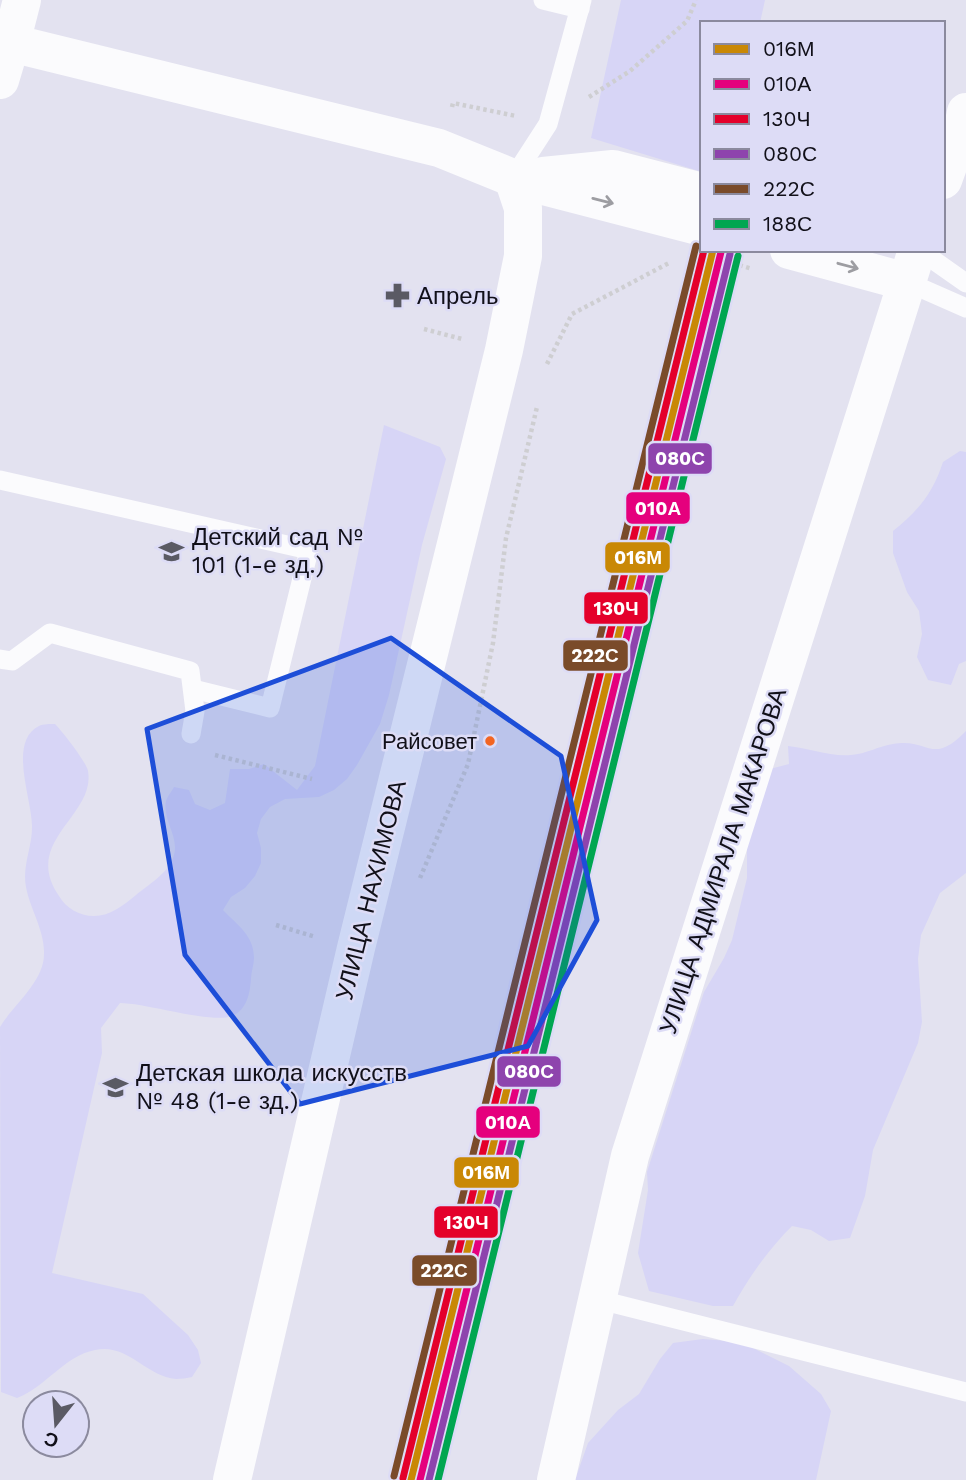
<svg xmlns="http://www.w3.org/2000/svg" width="966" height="1480" font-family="'Work Sans',sans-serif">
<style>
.green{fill:#d7d5f6}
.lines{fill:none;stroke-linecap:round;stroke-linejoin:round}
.path{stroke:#ceced1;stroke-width:4.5;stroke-dasharray:3.5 3.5;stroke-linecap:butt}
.lane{stroke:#fbfbfd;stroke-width:19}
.street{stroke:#fbfbfd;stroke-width:38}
.secondary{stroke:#fbfbfd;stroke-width:38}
.rail-1-casing{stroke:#dddcf6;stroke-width:12}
.rail-2-casing{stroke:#dddcf6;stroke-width:12}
.rail-3-casing{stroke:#dddcf6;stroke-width:12}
.rail-4-casing{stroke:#dddcf6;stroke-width:12}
.rail-5-casing{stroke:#dddcf6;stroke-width:12}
.rail-6-casing{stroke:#dddcf6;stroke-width:12}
.rail-1{stroke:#c98805;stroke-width:7}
.rail-2{stroke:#e5007d;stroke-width:7}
.rail-3{stroke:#e4002b;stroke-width:7}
.rail-4{stroke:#8e44ad;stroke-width:7}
.rail-5{stroke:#7a4b2a;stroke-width:7}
.rail-6{stroke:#00a651;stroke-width:7}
.oneway{stroke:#9d9da2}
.marked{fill:#1d4ed8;fill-opacity:0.2;stroke:#1d4ed8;stroke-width:5;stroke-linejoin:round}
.bus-dot{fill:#f26522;stroke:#dddcf6;stroke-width:2.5}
.labels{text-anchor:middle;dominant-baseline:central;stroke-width:5;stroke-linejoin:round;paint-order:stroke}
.bus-label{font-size:22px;fill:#111019;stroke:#dddcf6;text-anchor:end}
.poi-label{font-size:24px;fill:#111019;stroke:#dddcf6;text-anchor:start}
.street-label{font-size:24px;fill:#111019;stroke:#dddcf6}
.line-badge{stroke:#dddcf6;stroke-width:2.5}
.badge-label{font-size:19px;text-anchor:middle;font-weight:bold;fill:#fff}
</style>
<rect width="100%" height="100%" fill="#e3e2f0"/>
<g class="green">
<polygon points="621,0 765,0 760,23 702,23 702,172 591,138"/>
<path d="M384,425l56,22 6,12 -24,86 -33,150 -9,29 -23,41 -10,14 -13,11 -15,7 -34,2 -15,8 -9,12 -4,14 4,15v15l-6,13 -10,12 -14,9 -8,13c14,15 31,25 31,48 0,7 -3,14 -3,21 -1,14 -4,31 -19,37 -20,8 -86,-13 -112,-13l-19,25 1,25 -50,220 91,21 45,41 10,15 3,13 -9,14c-5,1 -11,2 -16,2 -31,-3 -48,-36 -81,-29 -31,6 -49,37 -78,48l-16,-6 -1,-365c13,-22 44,-45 44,-73 1,-23 -14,-45 -18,-67 -4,-20 6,-40 6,-59 1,-27 -25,-86 7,-102 4,-2 11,-2 16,-2 7,7 32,39 33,47 8,45 -67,70 -29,125 7,12 20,20 35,20 16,0 30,-11 42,-21 12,-10 31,-21 37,-37 8,-20 -11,-37 -7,-57 1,-4 6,-10 8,-14l15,3 6,14 15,6 15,-7 5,-34h19l15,-5 33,26 18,-24z"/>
<path d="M960,451l6,1v209l-7,3 -8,21 -23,-5 -11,-23 5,-23 -3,-23 -12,-19 -14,-39v-22c26,-21 40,-38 50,-69z"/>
<path d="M966,731v142l-26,20 -19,42 -3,24 4,63 -4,21 -45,107 -8,46 -15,42 -21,3 -18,-11 -19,-4c-24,24 -43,51 -59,80h-20l-64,-15 -11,-38 10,-63 -1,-18 57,-180 20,-34 8,-18 15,-62v-38l23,-71 19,-5 -1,-18c21,2 42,11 63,9 15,-1 28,-9 42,-11 36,-7 38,23 73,-13z"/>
<polygon points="703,1339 741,1342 789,1366 821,1394 831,1411 816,1480 575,1480 588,1443 618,1410 639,1394 660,1359 673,1343"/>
</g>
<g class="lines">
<g class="path">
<polyline points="589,97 630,71 687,21 696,0"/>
<polyline points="452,107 453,103 516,116"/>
<polyline points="726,261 752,269"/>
<polyline points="424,329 462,339"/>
<polyline points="547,364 572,314 669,263"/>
<polyline points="215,755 312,779"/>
<polyline points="420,878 468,764 493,643 506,538 537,407"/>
<polyline points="276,925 316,937"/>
</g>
<g class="lane">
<polyline points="543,0 580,9"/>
<polyline points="513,178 548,124 582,0"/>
<polyline points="919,250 966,283"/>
<polyline points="907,282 966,308"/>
<polyline points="0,480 309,550 270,708 193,689"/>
<polyline points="0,659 12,661 50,633 190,671 195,711 191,734"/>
<polyline points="596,1299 966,1392"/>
</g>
<g class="street">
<polyline points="0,80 11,43"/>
<polyline points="556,1480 630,1156 907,282"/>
</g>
<g class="secondary">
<polyline points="22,0 11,43 439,148 513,178 702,227"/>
<polyline points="543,176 613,169 702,192"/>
<polyline points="943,180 964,122 966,112"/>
<polyline points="789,250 907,282 917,250"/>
<polyline points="232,1480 356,948 504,350 523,256 523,208 513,178"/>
</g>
<defs>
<polyline id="rail-1" points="411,1480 713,250"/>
<polyline id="rail-2" points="420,1480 721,252"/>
<polyline id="rail-3" points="403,1478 704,250"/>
<polyline id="rail-4" points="429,1480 730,254"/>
<polyline id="rail-5" points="394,1476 696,246"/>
<polyline id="rail-6" points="438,1480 738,256"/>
</defs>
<use href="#rail-1" class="rail-1-casing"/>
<use href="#rail-2" class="rail-2-casing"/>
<use href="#rail-3" class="rail-3-casing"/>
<use href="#rail-4" class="rail-4-casing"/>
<use href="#rail-5" class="rail-5-casing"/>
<use href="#rail-6" class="rail-6-casing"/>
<use href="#rail-1" class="rail-1"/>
<use href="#rail-2" class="rail-2"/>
<use href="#rail-3" class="rail-3"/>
<use href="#rail-4" class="rail-4"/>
<use href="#rail-5" class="rail-5"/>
<use href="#rail-6" class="rail-6"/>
</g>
<defs><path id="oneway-shaft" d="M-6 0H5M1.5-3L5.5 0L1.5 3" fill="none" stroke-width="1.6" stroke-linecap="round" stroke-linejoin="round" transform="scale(1.75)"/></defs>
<g class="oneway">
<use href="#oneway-shaft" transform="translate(603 201) rotate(14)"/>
<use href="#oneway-shaft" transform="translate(848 266) rotate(15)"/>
</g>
<path class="marked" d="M391,638l170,118 36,164 -69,126 -228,58 -115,-149 -38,-226z"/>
<defs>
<symbol id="pharmacy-bare" viewBox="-9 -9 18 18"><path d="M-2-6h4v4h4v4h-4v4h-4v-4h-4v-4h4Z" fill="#5a5a64" stroke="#dddcf6" stroke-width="2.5" paint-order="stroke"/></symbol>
<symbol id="school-bare" viewBox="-9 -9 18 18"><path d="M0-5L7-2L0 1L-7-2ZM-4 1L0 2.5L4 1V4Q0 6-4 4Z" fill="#5a5a64" stroke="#dddcf6" stroke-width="2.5" paint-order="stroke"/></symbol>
</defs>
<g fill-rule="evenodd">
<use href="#pharmacy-bare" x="380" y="278" width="35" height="35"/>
<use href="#school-bare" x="154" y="534" width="35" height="35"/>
<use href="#school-bare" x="98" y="1070" width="35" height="35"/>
</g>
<circle class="bus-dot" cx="490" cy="741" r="6"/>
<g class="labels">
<g class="bus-label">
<text x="477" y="741">Райсовет</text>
</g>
<g class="poi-label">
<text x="417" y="296">Апрель</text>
<text x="192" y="537">Детский сад №<tspan x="192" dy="28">101 (1-е зд.)</tspan></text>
<text x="136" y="1073">Детская школа искусств<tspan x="136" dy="28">№ 48 (1-е зд.)</tspan></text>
</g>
<g class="street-label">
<text transform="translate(723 861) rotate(-72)">УЛИЦА АДМИРАЛА МАКАРОВА</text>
<text transform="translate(371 890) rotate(-76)">УЛИЦА НАХИМОВА</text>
</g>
</g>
<g class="line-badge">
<rect x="647" y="442" width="66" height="33" rx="7" fill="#8e44ad"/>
<rect x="625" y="491" width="66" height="34" rx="7" fill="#e5007d"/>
<rect x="604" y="541" width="67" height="33" rx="7" fill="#c98805"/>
<rect x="583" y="591" width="66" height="34" rx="7" fill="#e4002b"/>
<rect x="562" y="639" width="67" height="33" rx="7" fill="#7a4b2a"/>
<rect x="496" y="1055" width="66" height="33" rx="7" fill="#8e44ad"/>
<rect x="475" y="1105" width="66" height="34" rx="7" fill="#e5007d"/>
<rect x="453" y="1156" width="67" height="33" rx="7" fill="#c98805"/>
<rect x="433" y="1205" width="66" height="34" rx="7" fill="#e4002b"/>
<rect x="411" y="1254" width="67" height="33" rx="7" fill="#7a4b2a"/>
</g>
<g class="badge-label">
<text x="680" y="465">080С</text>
<text x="658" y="515">010А</text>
<text x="638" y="564">016М</text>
<text x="616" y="615">130Ч</text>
<text x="595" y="662">222С</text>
<text x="529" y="1078">080С</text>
<text x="508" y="1129">010А</text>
<text x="486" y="1179">016М</text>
<text x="466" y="1229">130Ч</text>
<text x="444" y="1277">222С</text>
</g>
<rect x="700" y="21" width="245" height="231" fill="#dddcf6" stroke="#8b8a9e" stroke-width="2"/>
<rect x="714" y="44" width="35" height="10" fill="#c98805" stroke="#8b8a9e" stroke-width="2"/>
<text x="763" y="56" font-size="21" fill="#111019">016М</text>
<rect x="714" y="79" width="35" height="10" fill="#e5007d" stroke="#8b8a9e" stroke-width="2"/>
<text x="763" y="91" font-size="21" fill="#111019">010А</text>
<rect x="714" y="114" width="35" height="10" fill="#e4002b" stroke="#8b8a9e" stroke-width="2"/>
<text x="763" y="126" font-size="21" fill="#111019">130Ч</text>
<rect x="714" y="149" width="35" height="10" fill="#8e44ad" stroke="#8b8a9e" stroke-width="2"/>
<text x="763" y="161" font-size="21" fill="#111019">080С</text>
<rect x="714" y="184" width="35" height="10" fill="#7a4b2a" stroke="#8b8a9e" stroke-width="2"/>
<text x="763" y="196" font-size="21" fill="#111019">222С</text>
<rect x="714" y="219" width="35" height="10" fill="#00a651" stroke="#8b8a9e" stroke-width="2"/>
<text x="763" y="231" font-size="21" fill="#111019">188С</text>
<g transform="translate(56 1424) rotate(197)"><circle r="33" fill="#dddcf6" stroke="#8b8a9e" stroke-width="2"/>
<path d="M0-5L12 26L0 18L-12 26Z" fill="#5a5a64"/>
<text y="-10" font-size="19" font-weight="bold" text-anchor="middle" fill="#111019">С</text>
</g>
</svg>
